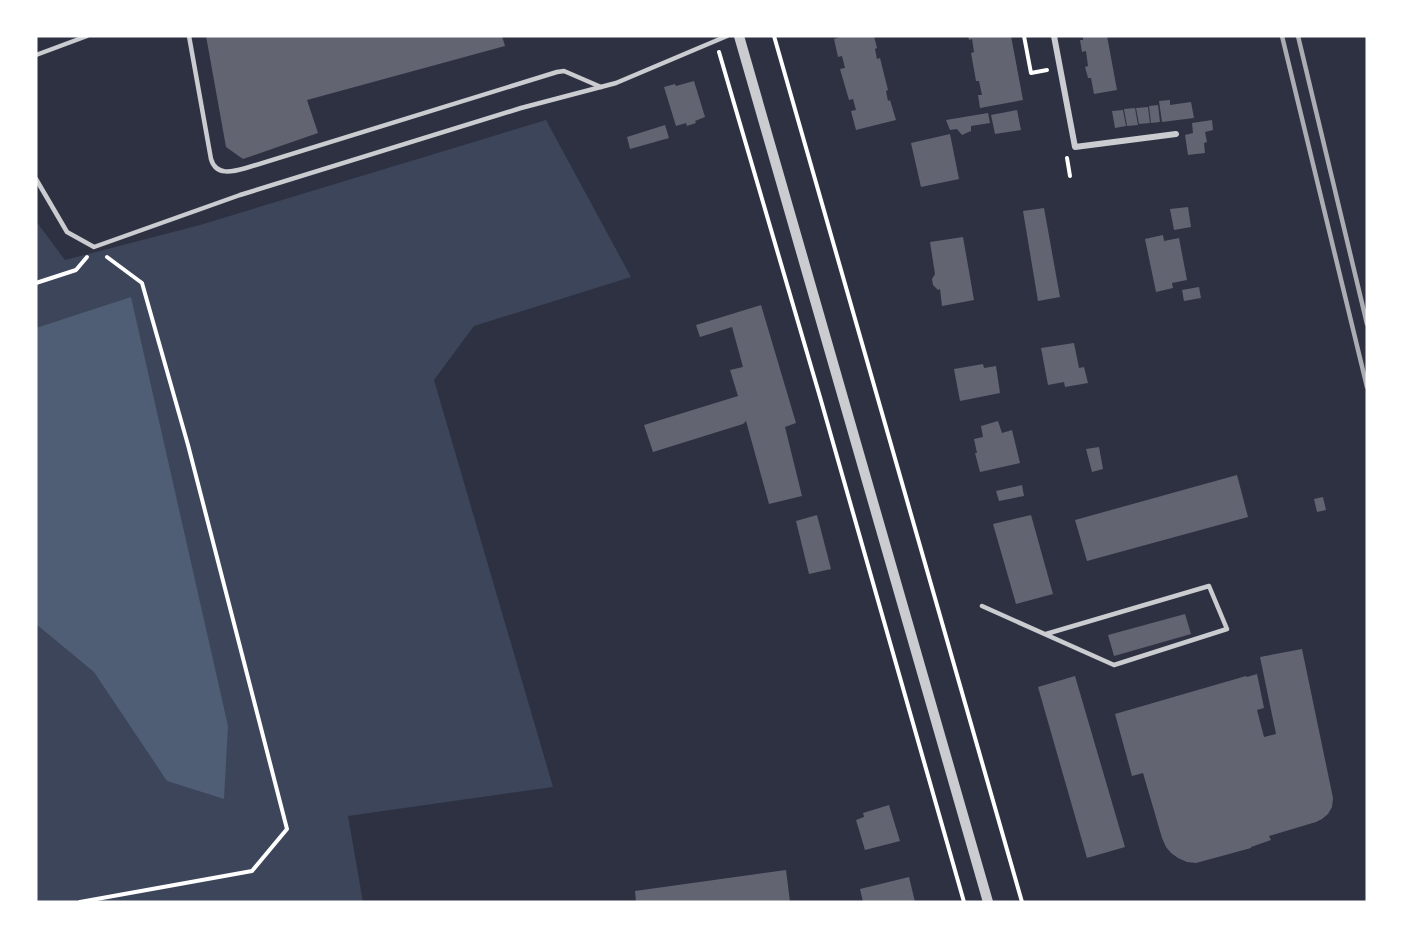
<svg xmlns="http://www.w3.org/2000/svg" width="1403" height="938" font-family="Mulish,sans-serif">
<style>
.green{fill:#3c4559}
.water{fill:#4f5d75}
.building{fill:#626471}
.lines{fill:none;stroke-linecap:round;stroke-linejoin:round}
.path{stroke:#fff;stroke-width:4}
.service{stroke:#caccd0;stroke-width:4.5}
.minor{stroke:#caccd0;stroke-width:6}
.tertiary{stroke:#caccd0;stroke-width:10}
.rail{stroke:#abadb3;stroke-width:4.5}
</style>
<rect width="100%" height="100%" fill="#2d3142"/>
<polygon class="green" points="546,120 631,277 474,326 434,380 553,787 348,816 363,902 36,902 36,221 65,260 200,225"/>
<polygon class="water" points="131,297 228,726 224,799 167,781 94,672 36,624 36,328"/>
<g class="building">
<polygon points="206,36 502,36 505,46 307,100 318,133 243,159 226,147"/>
<polygon points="843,36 874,36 877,48 875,49 877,59 880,58 888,90 886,91 888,101 890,100 896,120 856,130 851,111 856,110 853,99 849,100 840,69 845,68 842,56 838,57 834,39"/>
<polygon points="968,36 1011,36 1023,100 980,108 978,95 982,95 979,81 976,81 971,53 974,52 972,39 969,40"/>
<polygon points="1083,36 1107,36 1117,90 1094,94 1091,78 1088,78 1085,67 1088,66 1086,51 1082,52 1080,40 1083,40"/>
<polygon points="694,81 705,117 695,121 696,123 687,126 686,123 676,126 664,87 675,84 676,86"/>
<polygon points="1170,100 1170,105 1191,102 1194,118 1162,122 1159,101"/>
<polygon points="1158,105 1160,122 1151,123 1149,106"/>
<polygon points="1148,107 1150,123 1139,124 1136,108"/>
<polygon points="1135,108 1138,125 1127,126 1124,109"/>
<polygon points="1017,110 1021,130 995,134 991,115"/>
<polygon points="1123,110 1126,126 1115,128 1112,111"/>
<polygon points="988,113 990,123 971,126 971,131 962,135 957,129 950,130 946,120"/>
<polygon points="1212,120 1213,130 1205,132 1207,142 1204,143 1205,153 1188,155 1185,135 1193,133 1192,123"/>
<polygon points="665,125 669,138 630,149 627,137"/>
<polygon points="950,134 959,179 921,187 911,143"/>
<polygon points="1188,207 1191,227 1174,230 1170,209"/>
<polygon points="1044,208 1060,297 1038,301 1023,211"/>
<polygon points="1163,235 1164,241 1179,238 1187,280 1172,283 1173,288 1156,292 1145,239"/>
<polygon points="963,237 974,300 942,306 940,289 938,290 933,285 932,279 935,274 930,242"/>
<polygon points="1199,287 1201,298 1184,301 1182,290"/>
<polygon points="761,305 796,423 785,427 802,496 769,504 746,421 743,424 653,452 644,425 738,396 730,370 743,367 732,327 700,337 696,325"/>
<polygon points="1074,343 1079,368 1084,367 1088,383 1065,387 1064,382 1048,385 1041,348"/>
<polygon points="983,364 984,368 996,366 1000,393 960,401 954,369"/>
<polygon points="998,421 1002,433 1012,430 1020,463 980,472 975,453 977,453 974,439 983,437 981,426"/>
<polygon points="1099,447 1103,469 1092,472 1086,449"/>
<polygon points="1237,475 1248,517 1087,561 1075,520"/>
<polygon points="1022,485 1024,496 999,501 996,491"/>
<polygon points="1323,497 1326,510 1317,512 1314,499"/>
<polygon points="817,515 831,569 809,574 796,521"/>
<polygon points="1031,515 1053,594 1016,604 993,524"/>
<polygon points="1185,614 1191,634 1114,656 1108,635"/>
<polygon points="1302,649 1333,798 1332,807 1328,814 1322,819 1316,822 1269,836 1271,840 1251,847 1251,848 1196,863 1187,862 1178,858 1171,853 1166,847 1162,838 1143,773 1132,776 1115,714 1246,676 1247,677 1257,674 1264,708 1257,710 1264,737 1276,734 1260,657"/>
<polygon points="1075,676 1125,847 1087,858 1038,687"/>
<polygon points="889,805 900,841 865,850 856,820 864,817 863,813"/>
<polygon points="786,870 790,902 636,902 635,891"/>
<polygon points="909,877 915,902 863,902 860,889"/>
</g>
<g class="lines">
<g class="path">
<polyline points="774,36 1022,902"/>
<polyline points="1024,36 1031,73 1047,70"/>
<polyline points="719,52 820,397 964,902"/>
<polyline points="1067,158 1070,176"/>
<polyline points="36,283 76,270 87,257"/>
<polyline points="80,902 252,871 287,829 188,445 142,283 107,257"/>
</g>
<g class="service">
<path d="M189,36l22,123c5,17 21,13 35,9l311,-96 7,-1 37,16"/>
<polyline points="36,55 87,36"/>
<polyline points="36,179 67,232 94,247 240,195 521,108 616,83 727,36"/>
<polyline points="982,606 1114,665 1227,629 1209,586 1046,634"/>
</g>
<polyline class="minor" points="1054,36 1075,147 1176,134"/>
<polyline class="tertiary" points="739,36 988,902"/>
<g class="rail">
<polyline points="1282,36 1367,387"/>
<polyline points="1298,36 1367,324"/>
</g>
</g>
<rect width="1403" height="938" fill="none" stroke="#ffffff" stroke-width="75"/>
</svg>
